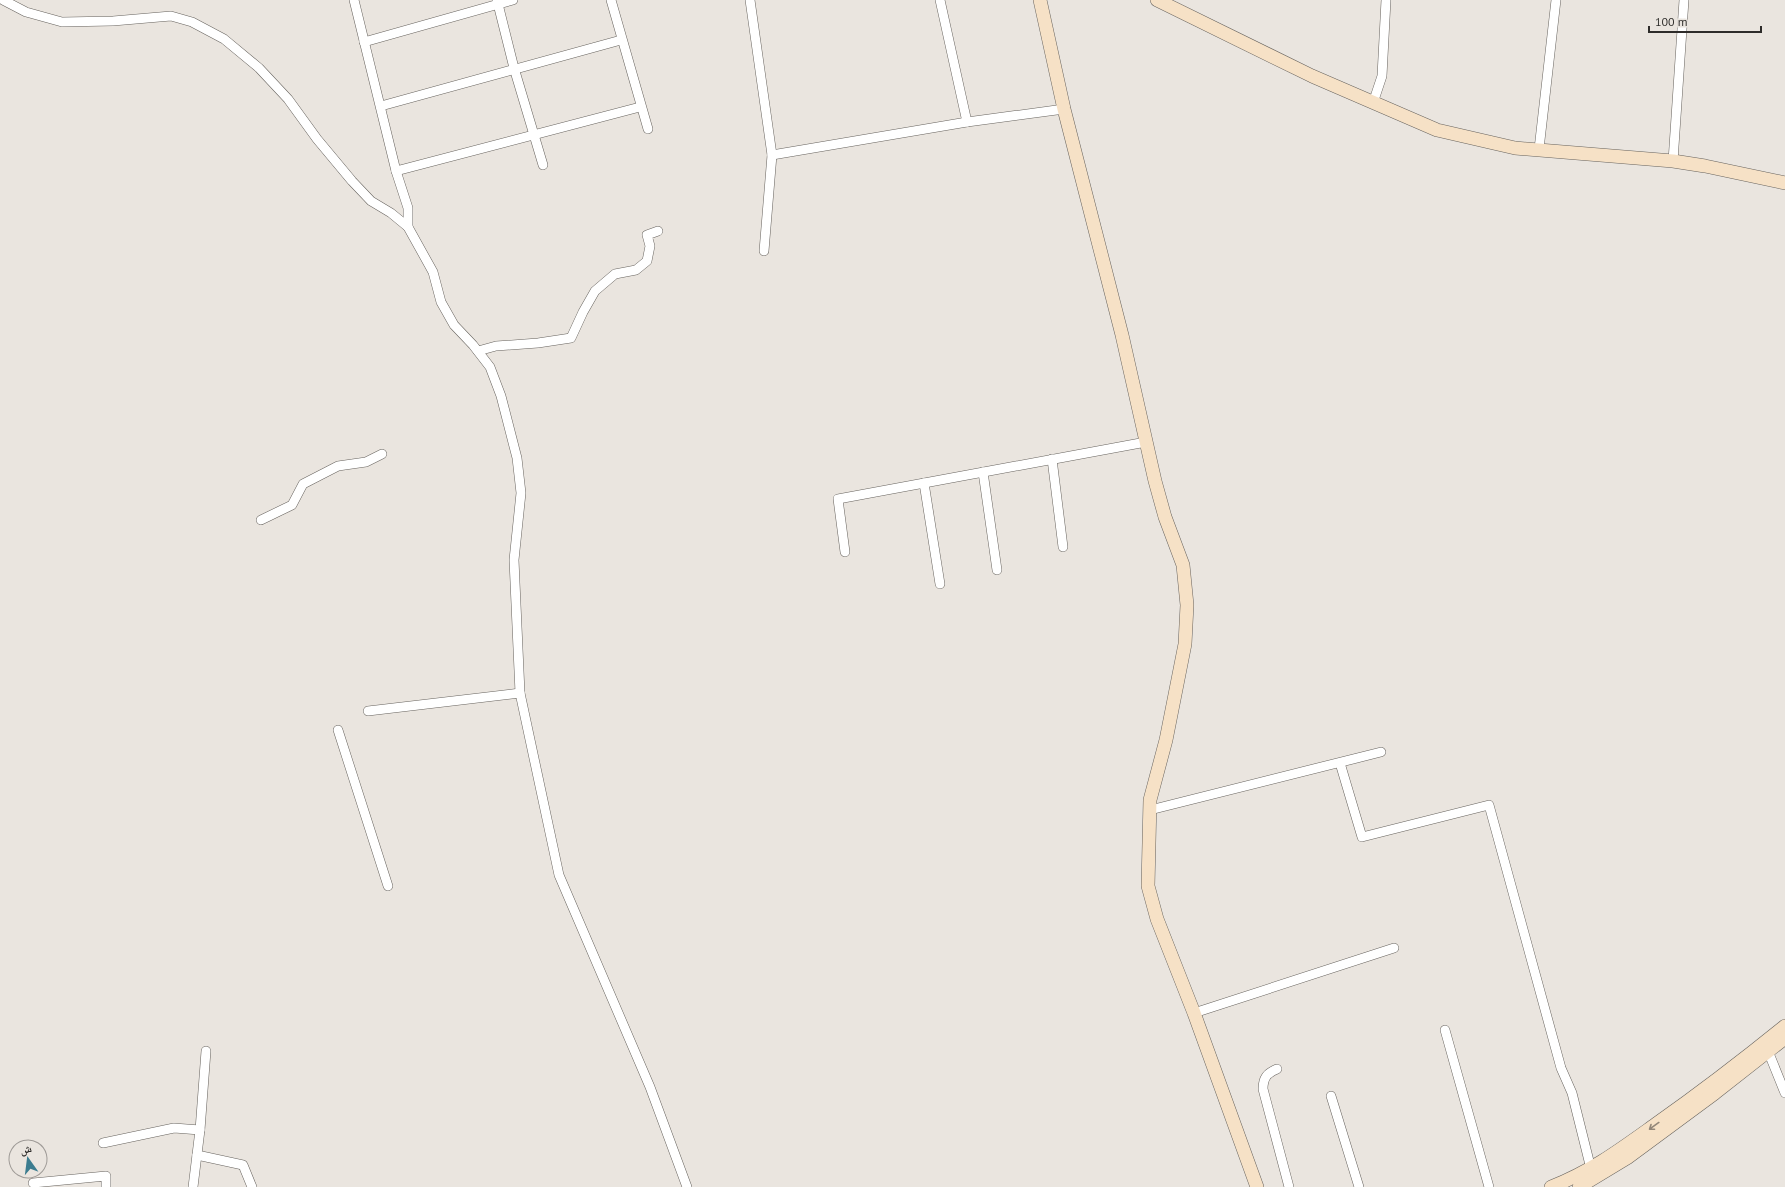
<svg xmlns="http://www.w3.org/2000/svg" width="1785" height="1187" font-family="'PT Sans','Noto Naskh Arabic',sans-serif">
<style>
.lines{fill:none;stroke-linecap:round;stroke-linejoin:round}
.street-casing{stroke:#67635e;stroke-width:10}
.secondary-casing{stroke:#67635e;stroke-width:14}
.street{stroke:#fff;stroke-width:9}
.secondary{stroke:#f6e1c6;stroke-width:13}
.oneway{stroke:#928678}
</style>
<rect width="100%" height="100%" fill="#eae5df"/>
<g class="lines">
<defs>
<g id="street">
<polyline points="3,0 26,12 62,22 113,21 171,16 192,22 224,39 259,68 288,99 317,139 352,181 371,201 391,213 408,227"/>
<polyline points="354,0 396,171 408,208 408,227 433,272 441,302 454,325 473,345 490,367 501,396 517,458 521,493 514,560 520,693"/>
<polyline points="497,0 514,68 543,165"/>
<polyline points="611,0 648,129"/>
<polyline points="750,0 772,155 764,251"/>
<polyline points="940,0 967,122"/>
<polyline points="364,42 513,0"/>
<polyline points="1373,103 1382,76 1386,0"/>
<polyline points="381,106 621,40"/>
<polyline points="1539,149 1556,0"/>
<polyline points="772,155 967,122 1064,109"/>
<polyline points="1673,161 1684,0"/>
<polyline points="396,171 640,107"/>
<polyline points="478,351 496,346 538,343 571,338 583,312 595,291 615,274 636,270 647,261 650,246 647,235 658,231"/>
<polyline points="1052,459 1063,547"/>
<polyline points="983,472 997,570"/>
<polyline points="924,483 940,584"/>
<polyline points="261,520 292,505 303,484 338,466 366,462 382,454"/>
<polyline points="845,552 838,499 1146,442"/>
<polyline points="368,711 520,693 559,875 650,1087 687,1187"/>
<polyline points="338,730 388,886"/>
<polyline points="1340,763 1362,837 1489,805 1561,1068 1572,1093 1591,1169"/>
<polyline points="1150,810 1381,752"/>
<polyline points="1194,1013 1394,948"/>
<polyline points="1445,1030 1489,1187"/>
<polyline points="1766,1046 1785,1093"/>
<path d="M1277,1069c-10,4 -14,9 -14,20l26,98"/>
<polyline points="1331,1096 1359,1187"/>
<polyline points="103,1143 174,1128 200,1130"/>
<polyline points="197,1155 243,1165 252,1187"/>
<polyline points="33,1183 106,1176 106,1187"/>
<polyline points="193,1187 200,1130 206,1051"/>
</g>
<g id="secondary">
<polyline points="1040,0 1064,109 1122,335 1155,481 1165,517 1183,565 1187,605 1185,644 1166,740 1150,800 1148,886 1157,919 1194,1013 1257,1187"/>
<polyline points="1157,0 1312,76 1437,130 1515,148 1673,161 1705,166 1785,183"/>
<path d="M1551,1187c41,-16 70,-38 105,-63 44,-31 87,-64 129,-98"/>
<polyline points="1579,1187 1627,1158 1715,1093 1785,1038"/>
</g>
</defs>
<use href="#street" class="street-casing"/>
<use href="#secondary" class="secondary-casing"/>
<use href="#street" class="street"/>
<use href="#secondary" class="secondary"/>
</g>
<defs><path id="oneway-shaft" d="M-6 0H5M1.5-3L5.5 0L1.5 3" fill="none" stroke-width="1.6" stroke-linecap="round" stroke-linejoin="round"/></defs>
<use class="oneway" href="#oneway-shaft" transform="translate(1654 1126) rotate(144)"/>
<g transform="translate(28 1159) rotate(346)"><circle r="19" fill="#eae5df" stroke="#9f9b97"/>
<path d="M0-3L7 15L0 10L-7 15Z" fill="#3b7c8f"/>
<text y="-6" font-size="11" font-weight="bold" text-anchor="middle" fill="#2e2c2a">ش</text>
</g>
<path d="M1649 26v6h112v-6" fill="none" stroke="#2e2c2a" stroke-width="2"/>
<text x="1655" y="26" font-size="12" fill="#2e2c2a" stroke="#eae5df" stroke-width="3" paint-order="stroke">100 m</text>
</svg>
